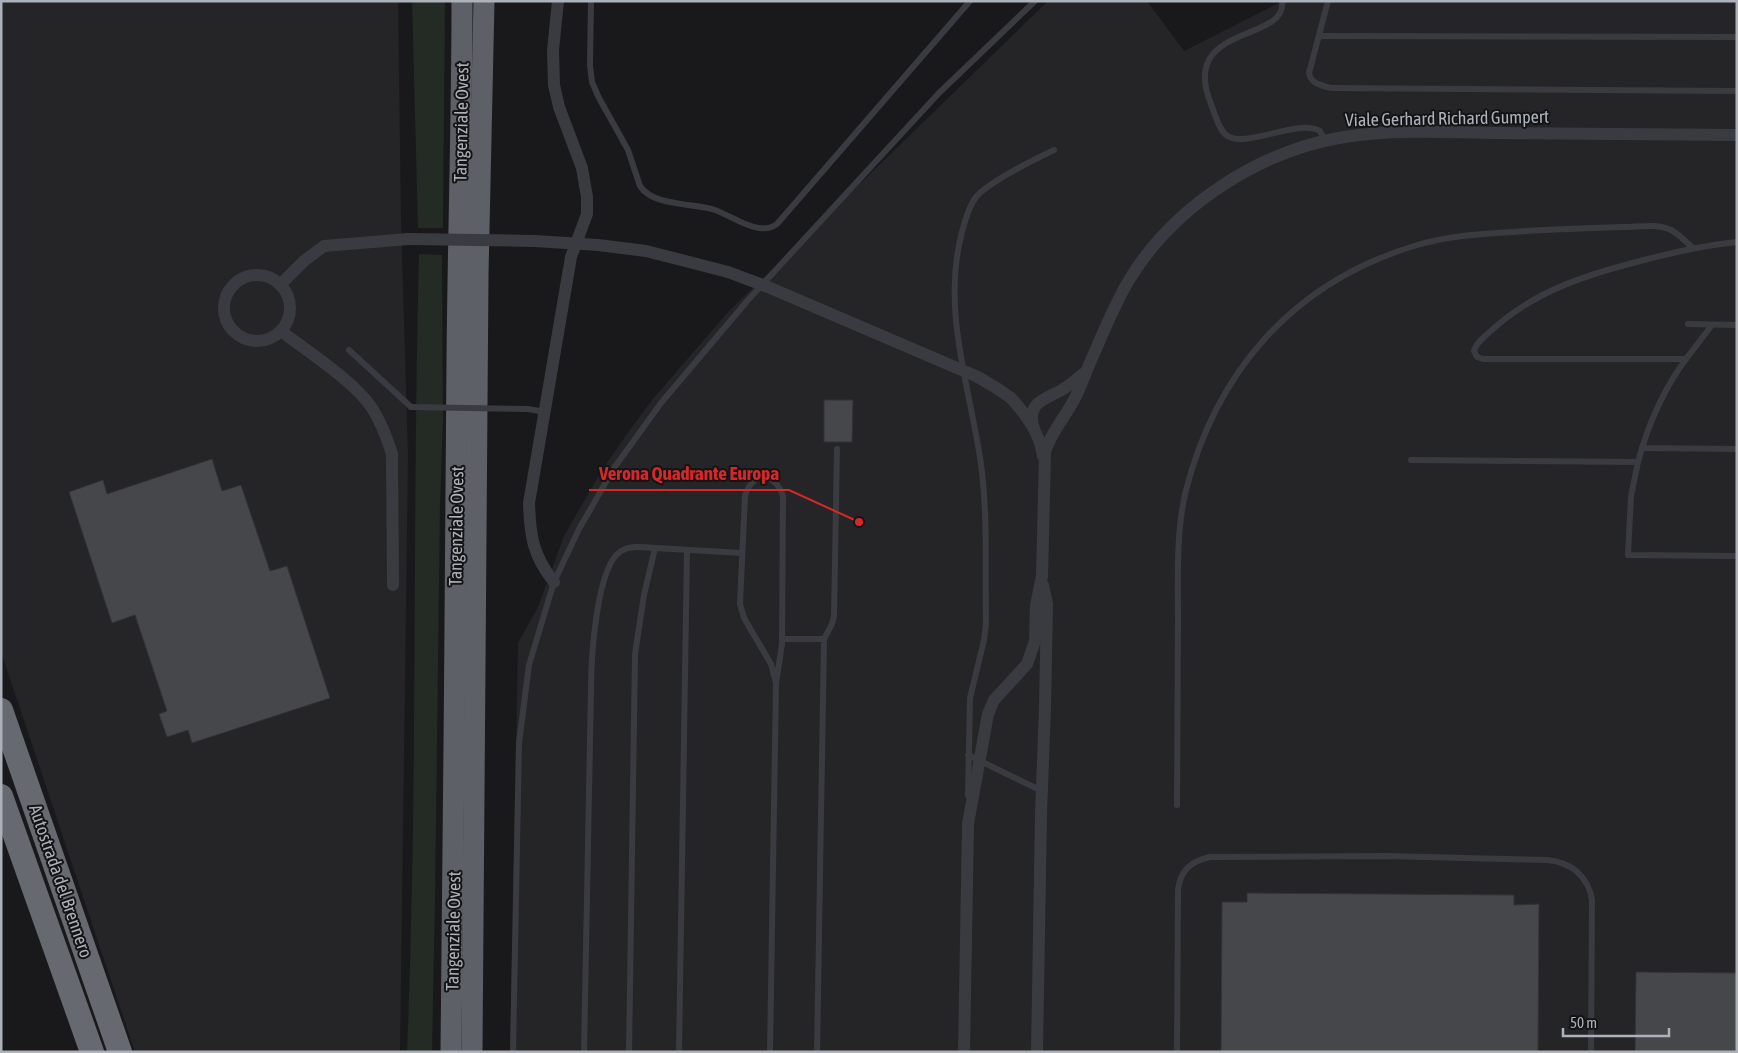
<svg xmlns="http://www.w3.org/2000/svg" width="1738" height="1053" font-family="'Asap Condensed',sans-serif">
<style>
.built{fill:#252528}
.green{fill:#232b24}
.building{fill:#46474b;stroke:#333337}
.lines{fill:none;stroke-linecap:round;stroke-linejoin:round}
.service{stroke:#3a3b40;stroke-width:6}
.minor{stroke:#3a3b40;stroke-width:12}
.trunk{stroke:#5e6067;stroke-width:21}
.motorway{stroke:#666970;stroke-width:24}
.service-bridge{stroke:#3a3b40;stroke-width:6}
.minor-bridge{stroke:#3a3b40;stroke-width:12}
.labels{text-anchor:middle;dominant-baseline:central;stroke-width:4;stroke-linejoin:round;paint-order:stroke}
.street-label{font-size:18px;fill:#acb1ba;stroke:#141416}
.leader{fill:none;stroke:#d62828;stroke-width:2}
.callout-dot{fill:#d62828;stroke:#141416;stroke-width:2}
.callout-label{font-size:19px;text-anchor:middle;font-weight:bold;fill:#d62828;stroke:#141416;stroke-width:4;stroke-linejoin:round;paint-order:stroke}
</style>
<rect width="100%" height="100%" fill="#19191b"/>
<g class="built">
<polygon points="1,1 398,1 401,221 408,456 400,1052 135,1052 1,652"/>
<polygon points="1048,1 1147,1 1184,51 1283,1 1737,1 1737,1052 510,1052 518,643 538,607 564,536 602,470 627,434 652,400 729,311"/>
</g>
<g class="green">
<polygon points="412,1 445,1 443,228 418,228"/>
<path d="M419,254l23,1 1,164 -3,86 -5,397 -3,150h-25c11,-266 5,-532 12,-798z"/>
</g>
<g class="building">
<polygon points="824,400 853,400 852,442 824,442"/>
<polygon points="212,459 222,491 241,485 270,571 287,566 330,698 192,743 188,730 167,737 159,714 167,711 135,615 112,623 69,492 103,480 107,494"/>
<polygon points="1247,893 1514,895 1514,905 1539,904 1538,1052 1221,1052 1222,902 1247,902"/>
<polygon points="1636,972 1737,973 1737,1052 1635,1052"/>
</g>
<g class="lines">
<g class="service">
<path d="M591,1l-1,64 2,17 7,16 29,52 12,36c13,20 50,17 72,23 16,5 31,17 47,19 7,1 13,0 18,-4l193,-223"/>
<path d="M1282,1c6,42 -104,22 -71,103 4,10 7,24 15,31 18,15 71,-17 94,-4l5,10"/>
<path d="M1328,1l-19,72c2,11 12,12 22,15l406,3"/>
<polyline points="1319,36 1737,37"/>
<polyline points="1688,324 1737,325"/>
<path d="M1712,325l-26,34h-203l-6,-2 -3,-6c2,-9 13,-16 19,-22 43,-39 96,-55 151,-69 31,-8 61,-15 93,-18"/>
<polyline points="349,350 411,407"/>
<path d="M1686,359c-20,27 -34,57 -44,89l95,1"/>
<polyline points="528,409 545,412"/>
<polyline points="1411,460 1638,462 1642,448"/>
<polyline points="1638,462 1631,496 1628,555 1737,556"/>
<polyline points="782,639 824,639 817,1052"/>
<polyline points="824,639 832,624 834,616 837,449"/>
<polyline points="968,755 1042,791"/>
<path d="M968,796l2,-98 14,-58 2,-16c-1,-53 2,-107 -5,-160 -11,-77 -40,-154 -19,-232 3,-11 6,-23 12,-32 8,-15 63,-42 80,-50"/>
<path d="M1177,805c0,-62 1,-124 1,-186 0,-41 -2,-84 7,-125 30,-121 107,-211 229,-248 32,-10 66,-12 99,-14 37,-3 73,-4 110,-5 15,0 34,-4 48,3 8,4 15,12 22,18"/>
<polyline points="513,1052 519,743 529,665 554,582 579,529 614,468 661,403 748,300 939,93 1035,1"/>
<path d="M584,1052l7,-363c0,-28 5,-123 30,-138 10,-6 23,-4 34,-3"/>
<polyline points="629,1052 635,654 644,595 655,548 742,553"/>
<polyline points="679,1052 687,550"/>
<path d="M770,1052l6,-369 6,-39 1,-148c-8,-24 -31,-25 -38,0l-5,108 4,14 27,46 5,19"/>
<path d="M1177,1052l1,-163c3,-20 14,-28 32,-32l175,-1 162,4c24,2 41,16 45,40l-1,152"/>
</g>
<g class="minor">
<polyline points="535,241 598,245 646,251 728,272"/>
<circle cx="257" cy="308" r="33"/>
<polyline points="280,285 304,261 324,246 408,239"/>
<path d="M281,331c26,20 73,50 91,77 9,14 15,30 20,46l1,131"/>
<path d="M1011,398c15,17 29,35 32,58"/>
<path d="M1034,429c-8,-25 8,-29 26,-38 9,-5 16,-11 23,-17"/>
<path d="M554,582c-21,-26 -24,-46 -25,-79l42,-246 16,-43v-17l-5,-29 -23,-61 -5,-22 -1,-35 5,-49"/>
<path d="M964,1052l4,-228 20,-110 6,-14 33,-36 8,-23 1,-36 6,-29 3,-124c5,-18 20,-35 29,-52 6,-11 10,-23 15,-35 13,-29 24,-58 40,-85 45,-74 130,-129 215,-143 50,-8 103,-5 153,-4 80,1 160,1 240,2"/>
<polyline points="1037,1052 1041,814 1045,707 1047,604 1043,585"/>
</g>
<g class="trunk">
<path d="M451,1052c3,-231 4,-461 6,-692 1,-119 5,-239 5,-359"/>
<polyline points="472,1052 478,275 484,1"/>
</g>
<g class="motorway">
<polyline points="1,710 120,1052"/>
<polyline points="1,796 92,1052"/>
</g>
<polyline class="service-bridge" points="411,407 528,409"/>
<g class="minor-bridge">
<polyline points="408,239 535,241"/>
<polyline points="728,272 768,287 978,377 998,389 1011,398"/>
</g>
</g>
<g class="labels">
<g class="street-label">
<text transform="translate(1447 118) rotate(-1)">Viale Gerhard Richard Gumpert</text>
<text transform="translate(461 122) rotate(-89)">Tangenziale Ovest</text>
<text transform="translate(456 526) rotate(-89)">Tangenziale Ovest</text>
<text transform="translate(61 881) rotate(71)">Autostrada del Brennero</text>
<text transform="translate(453 931) rotate(-89)">Tangenziale Ovest</text>
</g>
</g>
<path class="leader" d="M859 522L789 490H589"/>
<circle class="callout-dot" cx="859" cy="522" r="5"/>
<g class="callout-label">
<text x="689" y="480">Verona Quadrante Europa</text>
</g>
<rect width="1738" height="1053" fill="none" stroke="#acb1ba" stroke-width="5"/>
<path d="M1563 1028v8h106v-8" fill="none" stroke="#acb1ba" stroke-width="2.5"/>
<text x="1570" y="1028" font-size="15" fill="#acb1ba" stroke="#141416" stroke-width="4" paint-order="stroke">50 m</text>
</svg>
